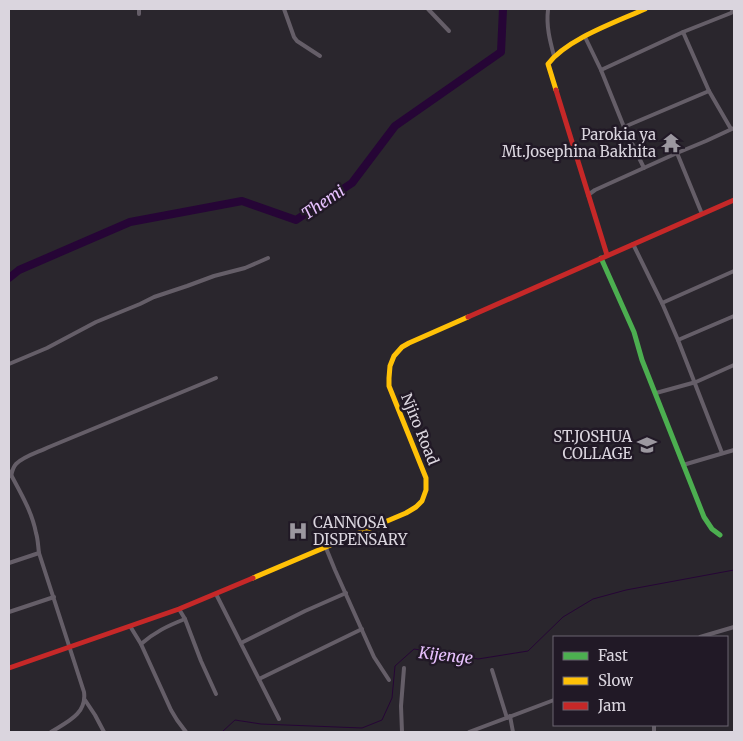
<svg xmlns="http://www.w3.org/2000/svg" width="743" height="741" font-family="Merriweather,serif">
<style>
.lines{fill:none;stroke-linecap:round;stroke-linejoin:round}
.stream{stroke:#260536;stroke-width:1}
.river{stroke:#260536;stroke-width:8}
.street{stroke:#655e68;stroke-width:4}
.fast{stroke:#4caf50;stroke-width:5}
.slow{stroke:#ffc107;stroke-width:5}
.jam{stroke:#c62828;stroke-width:5}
.labels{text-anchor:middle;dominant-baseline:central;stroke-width:5;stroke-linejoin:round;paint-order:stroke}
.poi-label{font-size:15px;fill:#dad5de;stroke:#211926;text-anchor:end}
.street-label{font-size:15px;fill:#dad5de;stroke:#211926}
.water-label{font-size:16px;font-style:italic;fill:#e8c2ff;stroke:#211926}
</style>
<rect width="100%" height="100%" fill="#2a262d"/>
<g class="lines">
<polyline class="stream" points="222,732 235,720 261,724 362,728 382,720 392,698 395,666 414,649 478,659 528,651 563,617 593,599 626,590 734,570"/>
<polyline class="river" points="9,278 19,270 130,222 242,201 296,220 352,183 395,126 501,52 503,9"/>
<g class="street">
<polyline points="139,9 139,14"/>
<polyline points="284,9 294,37 297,41 320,56"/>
<polyline points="428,9 449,31"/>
<path d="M548,10c-2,16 2,31 6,46"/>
<polyline points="683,32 709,91 731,129"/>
<polyline points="585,37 601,70 624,127 644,168"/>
<polyline points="601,70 683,32 731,13 734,9"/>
<polyline points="624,127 709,91"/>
<polyline points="677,153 702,214"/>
<polyline points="588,195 595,190 606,185 677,153 706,141 734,128"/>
<polyline points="633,244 662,303 678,340 722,453"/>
<polyline points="662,303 734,271"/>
<polyline points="678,340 734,316"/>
<polyline points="9,364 47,348 96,322 140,304 154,297 187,286 214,276 245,268 268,258"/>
<polyline points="656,393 696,382 734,365"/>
<polyline points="683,465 734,450"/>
<path d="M9,471c10,19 23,40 27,62 2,6 2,13 3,20l45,139c3,22 -17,30 -33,40"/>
<path d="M11,476c1,-4 2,-9 5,-12 8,-8 23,-12 33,-17l167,-69"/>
<polyline points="326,548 335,570 374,657 389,680"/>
<polyline points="9,563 39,553"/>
<polyline points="216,594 279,719"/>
<polyline points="179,609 185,619 201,661 216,694"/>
<polyline points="9,612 54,597"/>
<polyline points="130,626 141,644 171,710 177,720 186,732"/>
<polyline points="700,637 734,627"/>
<polyline points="241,643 305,611 346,593"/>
<path d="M141,644c14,-12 26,-18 44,-25"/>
<polyline points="492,670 507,718"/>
<polyline points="259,679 362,629"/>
<polyline points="85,700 95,715 104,732"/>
<polyline points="510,716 513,732"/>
<polyline points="402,732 401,706 404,668"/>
<polyline points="469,732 554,700"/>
<polyline points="654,732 654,725"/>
</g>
<polyline class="fast" points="601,258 634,332 642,360 704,517 712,529 720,535"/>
<g class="slow">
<path d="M556,90l-8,-26c19,-25 68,-42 97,-55"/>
<polyline points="253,578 406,513 416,507 422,501 426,490 426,478 389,386 389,378 390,366 394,356 402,347 409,343 468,317"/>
</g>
<g class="jam">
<polyline points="556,90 607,255"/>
<polyline points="468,317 734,200"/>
<polyline points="9,668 179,609 253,578"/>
</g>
</g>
<defs>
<symbol id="temple-bare" viewBox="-9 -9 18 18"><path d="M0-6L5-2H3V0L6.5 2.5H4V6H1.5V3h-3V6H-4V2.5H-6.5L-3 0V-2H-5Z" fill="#9c98a0" stroke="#211926" stroke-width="2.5" paint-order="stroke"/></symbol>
<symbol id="university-bare" viewBox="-9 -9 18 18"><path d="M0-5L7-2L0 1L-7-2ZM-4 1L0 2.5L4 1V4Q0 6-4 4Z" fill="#9c98a0" stroke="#211926" stroke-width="2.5" paint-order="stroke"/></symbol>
<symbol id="hospital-bare" viewBox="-9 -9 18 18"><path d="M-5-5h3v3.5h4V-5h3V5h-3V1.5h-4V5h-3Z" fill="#9c98a0" stroke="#211926" stroke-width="2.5" paint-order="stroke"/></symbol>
</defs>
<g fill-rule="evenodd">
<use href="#temple-bare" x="657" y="129" width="28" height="28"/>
<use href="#university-bare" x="633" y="431" width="28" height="28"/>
<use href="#hospital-bare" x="284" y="517" width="28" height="28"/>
</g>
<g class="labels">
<g class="poi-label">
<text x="656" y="134">Parokia ya<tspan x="656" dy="17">Mt.Josephina Bakhita</tspan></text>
<text x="632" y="436">ST.JOSHUA<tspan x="632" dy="17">COLLAGE</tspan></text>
<text x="313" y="522" text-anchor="start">CANNOSA<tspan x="313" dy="17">DISPENSARY</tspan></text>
</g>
<g class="street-label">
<text transform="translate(420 429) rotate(68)">Njiro Road</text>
</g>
<g class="water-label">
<text transform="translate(323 202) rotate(-34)">Themi</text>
<text transform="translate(446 655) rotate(6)">Kijenge</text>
</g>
</g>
<rect width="743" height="741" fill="none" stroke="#dad5de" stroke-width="20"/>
<rect x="553" y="636" width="175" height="90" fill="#211926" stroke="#6b6470"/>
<rect x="563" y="652" width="25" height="8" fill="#4caf50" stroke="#6b6470"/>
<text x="598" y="661" font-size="15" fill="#dad5de">Fast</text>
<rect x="563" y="677" width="25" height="8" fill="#ffc107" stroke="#6b6470"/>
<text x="598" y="686" font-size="15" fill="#dad5de">Slow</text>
<rect x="563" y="702" width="25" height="8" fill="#c62828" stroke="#6b6470"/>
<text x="598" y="711" font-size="15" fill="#dad5de">Jam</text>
</svg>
